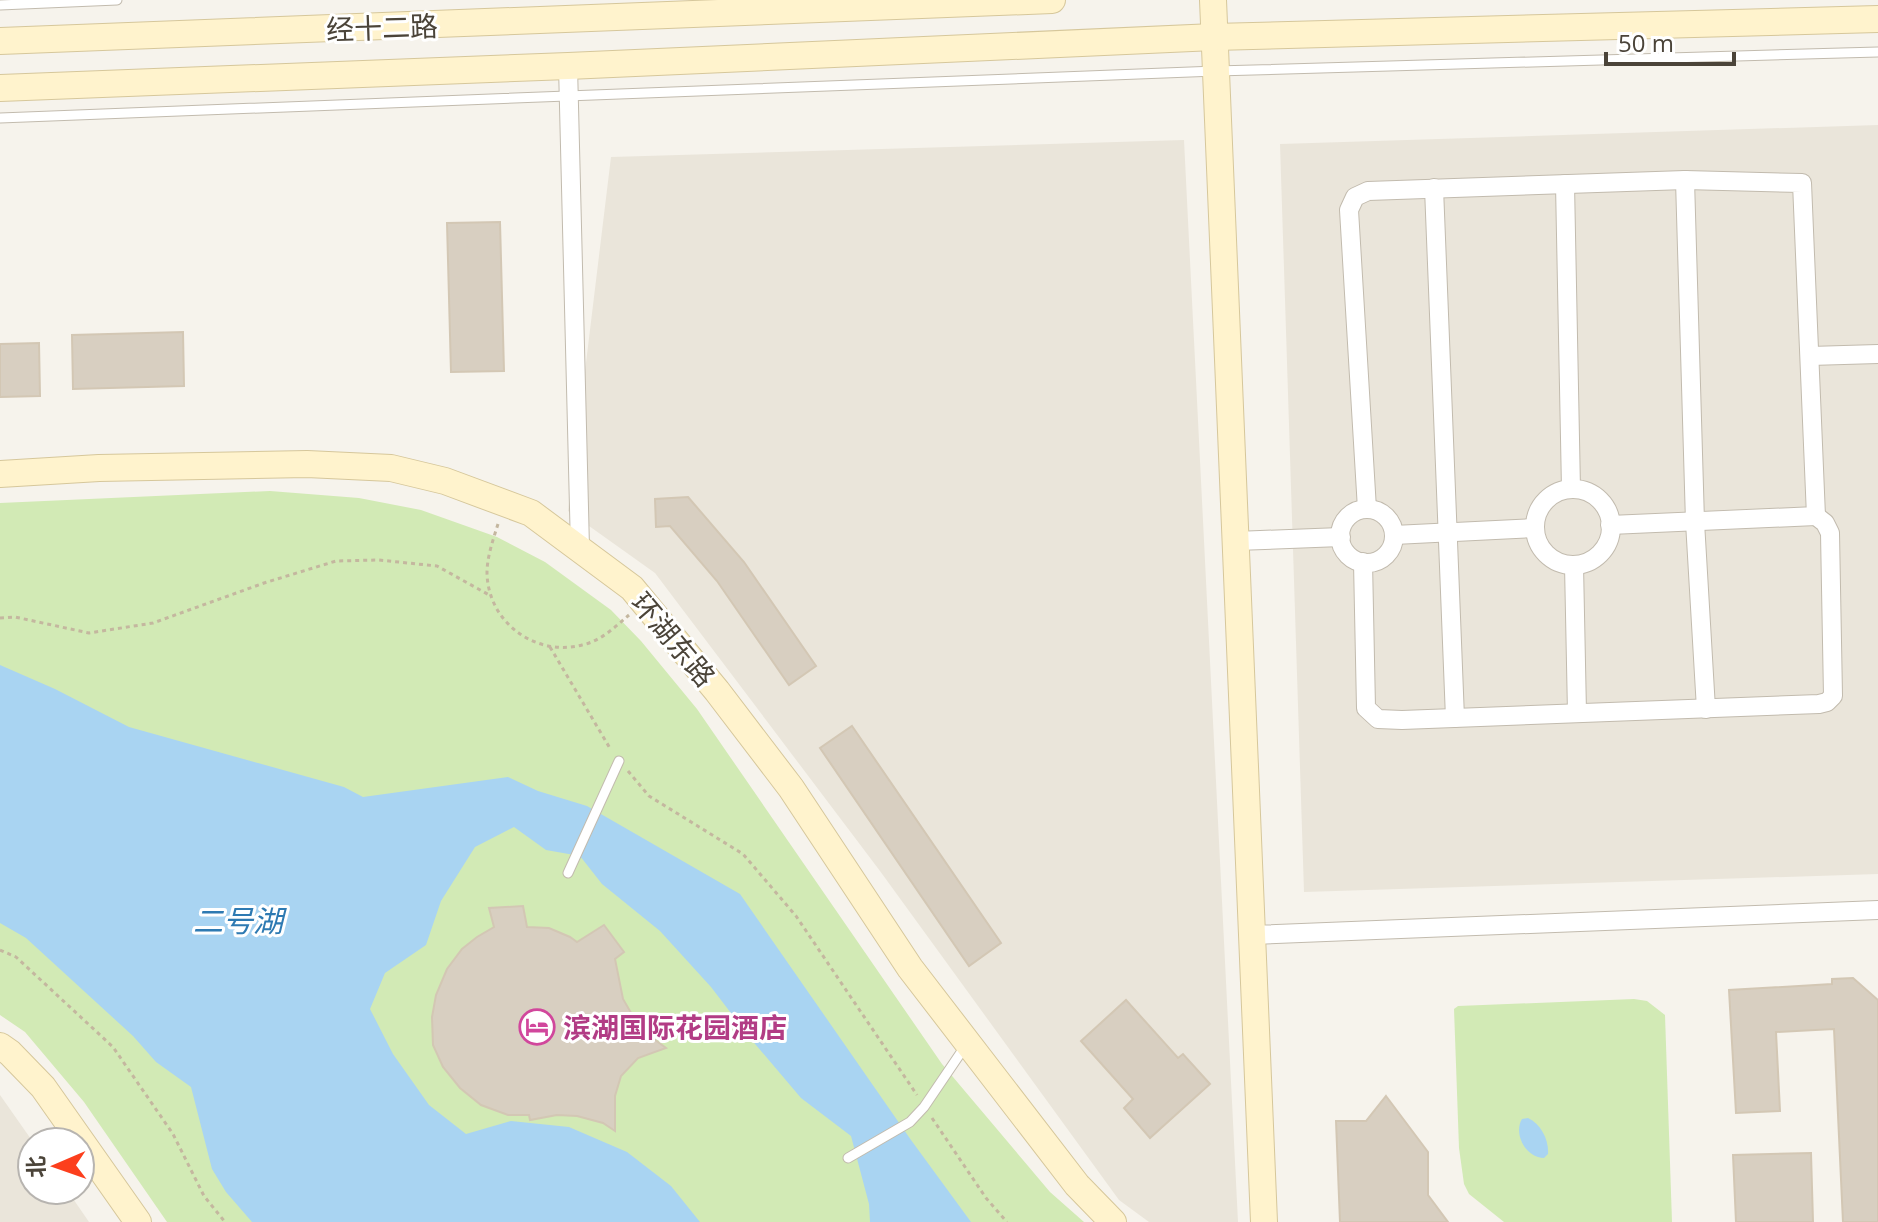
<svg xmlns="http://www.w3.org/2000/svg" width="1878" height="1222" font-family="'Open Sans','Noto Sans SC',sans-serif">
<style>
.residential{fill:#eae5da}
.green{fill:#d2eab5}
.water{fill:#a9d4f2}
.building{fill:#d8cfc1;stroke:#d3c7b4;stroke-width:2}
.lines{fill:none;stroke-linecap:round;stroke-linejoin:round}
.lane-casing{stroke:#c2bbae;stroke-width:11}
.street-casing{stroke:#c2bbae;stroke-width:20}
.secondary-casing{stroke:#d6c79b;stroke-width:28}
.path{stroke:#c4b79f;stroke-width:3;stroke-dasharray:4 4;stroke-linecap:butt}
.lane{stroke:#fff;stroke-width:9}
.street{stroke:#fff;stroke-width:18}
.secondary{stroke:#fff3cd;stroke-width:26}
.labels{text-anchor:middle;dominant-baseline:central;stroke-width:6;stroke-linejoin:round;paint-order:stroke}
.street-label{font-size:28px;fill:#4b4439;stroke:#fff}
.hotel-label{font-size:28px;font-weight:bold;fill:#b23c85;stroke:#fff;text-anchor:start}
.water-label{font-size:30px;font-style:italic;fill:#2e7ab2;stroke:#fff}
</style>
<rect width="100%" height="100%" fill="#f6f3ec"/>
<g class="residential">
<polygon points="1878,125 1878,874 1304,892 1280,144"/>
<polygon points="1184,140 1238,1222 1149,1222 1119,1200 880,871 655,573 568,511 611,157"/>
<polygon points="0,1095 33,1142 32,1190 67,1190 89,1222 0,1222"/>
</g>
<g class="green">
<polygon points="270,491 359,498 421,510 497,537 545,562 611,610 641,641 697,709 942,1064 1050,1192 1084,1222 167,1222 84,1102 25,1032 0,1015 0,503"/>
<polygon points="1634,999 1647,1001 1665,1015 1672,1222 1504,1222 1469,1194 1464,1184 1459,1148 1454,1009 1458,1006"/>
</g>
<g class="water">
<polygon points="0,665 55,689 129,727 344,787 363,797 508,777 538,791 587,806 740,894 911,1140 971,1222 870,1222 869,1204 851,1136 801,1098 750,1038 711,987 660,931 602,884 580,856 546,850 514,827 475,847 441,901 426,945 385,973 370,1009 393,1054 429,1105 466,1134 511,1121 569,1127 627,1152 671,1186 700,1222 252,1222 226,1192 212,1169 191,1087 156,1062 133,1036 26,938 0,923"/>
<path d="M1528,1118c13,6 21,22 20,36l-4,4c-18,0 -31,-24 -22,-39z"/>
</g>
<g class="building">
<polygon points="500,222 504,371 451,372 447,223"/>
<polygon points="183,332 184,386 73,389 72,335"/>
<polygon points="39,343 40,396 0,397 0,344"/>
<polygon points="688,497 744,562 816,666 789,685 717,581 670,526 656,527 655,499"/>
<polygon points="852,726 1001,943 969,966 820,748"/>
<polygon points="523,906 527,927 549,928 570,937 577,942 604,925 624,952 615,959 623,999 634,1018 650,1036 666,1048 638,1058 621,1076 615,1096 615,1131 603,1123 577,1116 557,1115 530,1120 529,1115 508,1115 481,1105 460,1088 443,1067 433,1045 432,1017 436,995 447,969 462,949 477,937 494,927 489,908"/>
<polygon points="1853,978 1878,1000 1878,1222 1843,1222 1834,1029 1776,1032 1780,1111 1736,1113 1729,990 1832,984 1832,979"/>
<polygon points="1126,1000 1178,1058 1183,1054 1210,1084 1150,1138 1124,1108 1133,1099 1081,1041"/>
<polygon points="1386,1096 1428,1152 1428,1195 1448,1222 1340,1222 1336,1121 1366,1121"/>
<polygon points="1811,1153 1813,1222 1736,1222 1733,1155"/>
</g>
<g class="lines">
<defs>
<g id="lane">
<polyline points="0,5 117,0"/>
<polyline points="0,118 1216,71 1878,52"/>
<polyline points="568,873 619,761"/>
<polyline points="848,1158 910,1122 924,1107 966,1045"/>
</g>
<g id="street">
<polyline points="568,66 580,548"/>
<polyline points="1685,180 1695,522 1706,709"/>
<polyline points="1565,184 1571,489"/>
<polyline points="1434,188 1455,718"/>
<polyline points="1810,356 1878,354"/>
<circle cx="1573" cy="527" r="38"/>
<polyline points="1367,509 1349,210 1355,197 1368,191 1685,180 1802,183 1816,516 1610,525"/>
<circle cx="1367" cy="536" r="27"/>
<polyline points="1394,535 1535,528"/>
<polyline points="1236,541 1341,537"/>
<polyline points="1363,562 1366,708 1378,719 1402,720 1819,704 1827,702 1833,696 1830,533 1825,523 1816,516"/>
<polyline points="1574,565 1577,713"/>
<polyline points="1252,935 1878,910"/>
</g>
<g id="secondary">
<polyline points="1213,0 1264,1222"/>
<polyline points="0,41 1052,0"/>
<polyline points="0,88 568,66 1214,37 1878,19"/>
<polyline points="0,474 99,468 307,464 391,468 445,481 531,513 632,588 717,691 791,788 910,968 1077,1185 1113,1222"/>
<polyline points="0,1046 10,1053 43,1087 138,1222"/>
</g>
</defs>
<use href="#lane" class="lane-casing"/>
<use href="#street" class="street-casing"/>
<use href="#secondary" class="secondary-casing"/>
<g class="path">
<path d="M498,524c-5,16 -11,33 -11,49 1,50 49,84 95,72 19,-4 33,-18 47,-30"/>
<polyline points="0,618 15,617 89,633 153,623 264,583 336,561 379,560 437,566 491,596"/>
<polyline points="550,647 611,750"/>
<polyline points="628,771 649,796 743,854 796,916 917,1095"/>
<polyline points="0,950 16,957 113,1047 173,1134 204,1196 225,1222"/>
<polyline points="932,1118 986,1198 1007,1222"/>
</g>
<use href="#lane" class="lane"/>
<use href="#street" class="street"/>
<use href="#secondary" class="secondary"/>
</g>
<defs>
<symbol id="hotel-ring" viewBox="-11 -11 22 22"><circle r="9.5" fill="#fff" stroke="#d1479c" stroke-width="1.5"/><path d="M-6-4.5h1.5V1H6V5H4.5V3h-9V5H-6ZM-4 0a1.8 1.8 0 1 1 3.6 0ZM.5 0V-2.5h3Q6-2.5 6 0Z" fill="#d1479c"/></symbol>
</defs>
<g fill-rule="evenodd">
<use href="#hotel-ring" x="517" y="1007" width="40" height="40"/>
</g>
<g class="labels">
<g class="street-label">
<text transform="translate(382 27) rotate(-2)">经十二路</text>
<text transform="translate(674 639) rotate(50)">环湖东路</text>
</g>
<g class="hotel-label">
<text x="563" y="1027">滨湖国际花园酒店</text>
</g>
<g class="water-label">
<text x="238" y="920">二号湖</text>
</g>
</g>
<g transform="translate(56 1166) rotate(268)"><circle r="38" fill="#ffffff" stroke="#b7b4b0" stroke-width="2"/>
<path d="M0-6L14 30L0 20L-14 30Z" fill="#fc3f1d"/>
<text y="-12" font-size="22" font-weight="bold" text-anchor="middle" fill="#4b4439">北</text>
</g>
<path d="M1606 52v12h128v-12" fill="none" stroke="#4b4439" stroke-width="4"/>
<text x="1618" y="52" font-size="24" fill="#4b4439" stroke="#ffffff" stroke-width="6" paint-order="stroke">50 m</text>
</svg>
